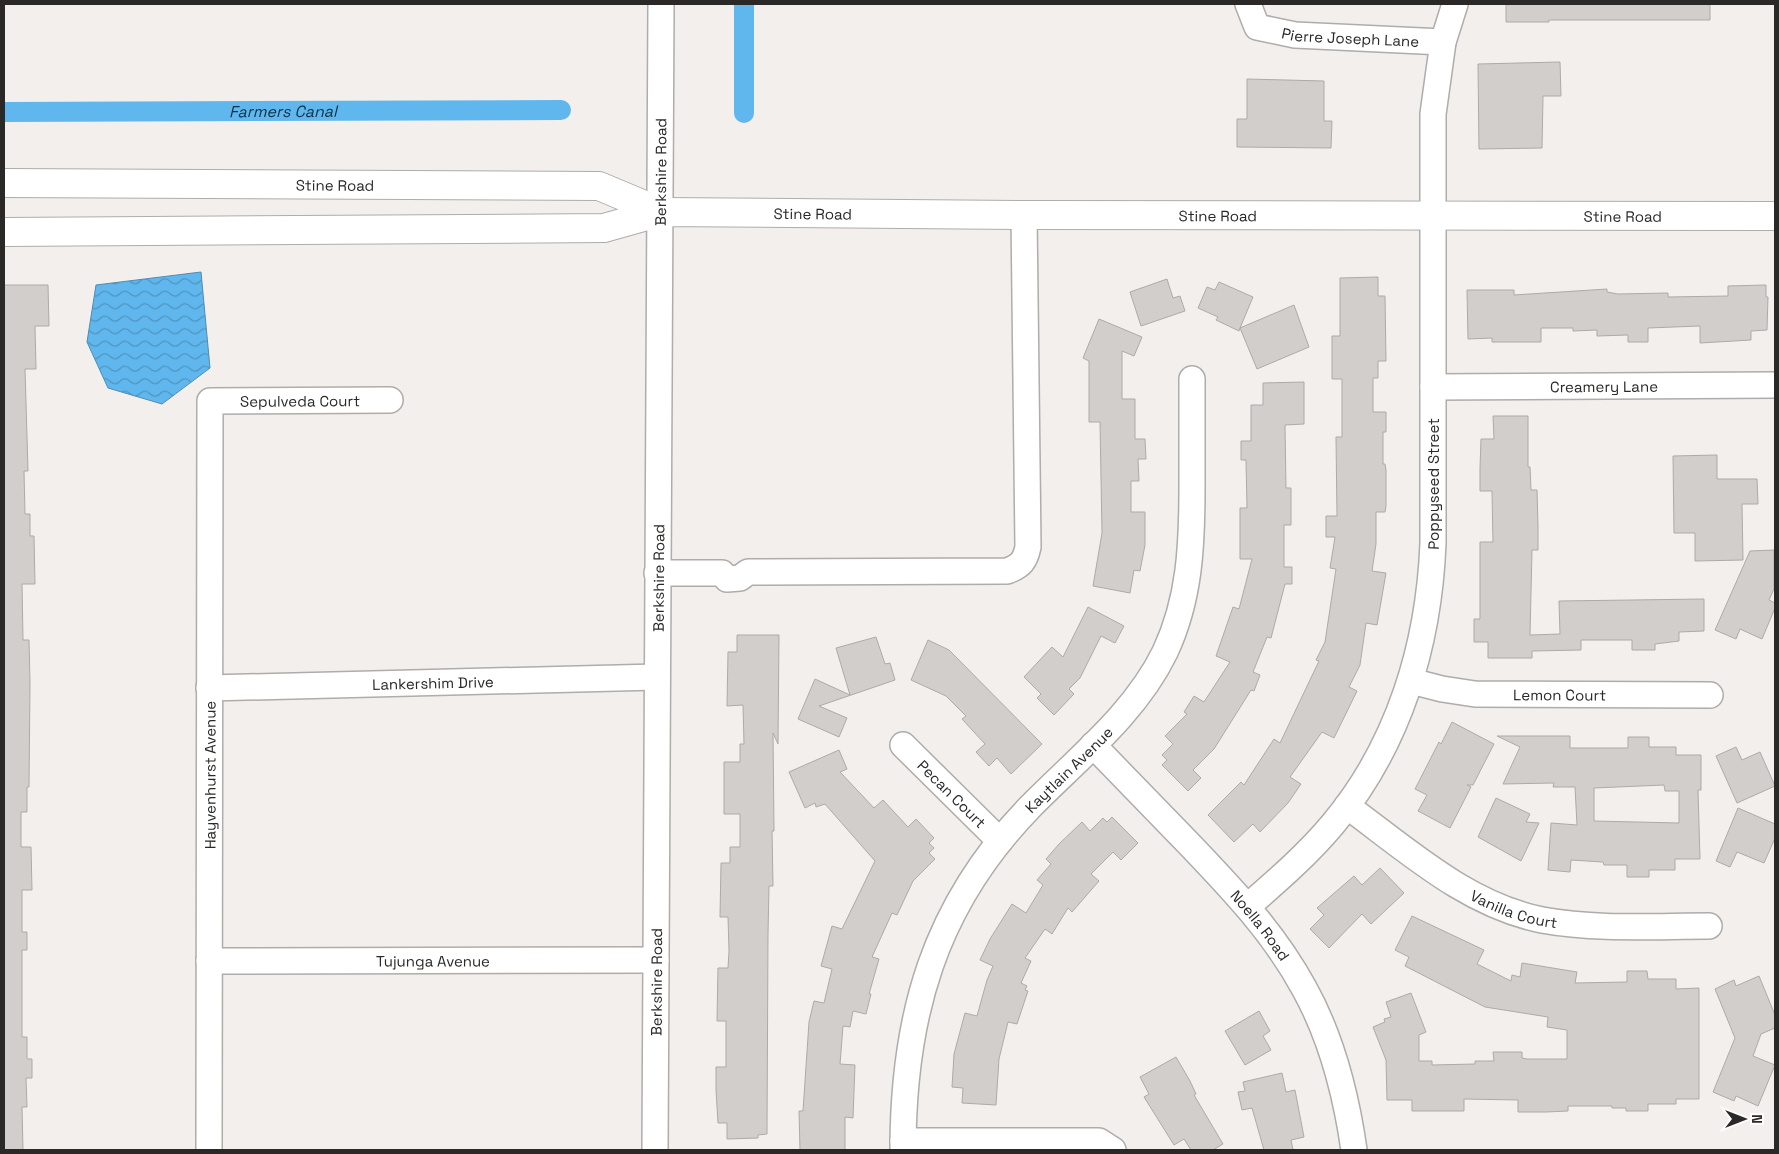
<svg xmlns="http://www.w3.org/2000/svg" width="1779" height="1154" font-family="'Space Grotesk',sans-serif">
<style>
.water{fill:url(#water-waves);stroke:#4f8cb2}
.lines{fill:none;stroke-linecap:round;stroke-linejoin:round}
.canal{stroke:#5fb7ed;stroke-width:20}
.building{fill:#d1cecb;stroke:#adaaa8;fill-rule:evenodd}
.minor-casing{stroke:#afacaa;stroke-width:28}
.major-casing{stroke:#afacaa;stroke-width:30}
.minor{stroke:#fff;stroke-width:25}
.major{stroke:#fff;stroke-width:28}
.labels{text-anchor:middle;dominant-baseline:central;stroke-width:4;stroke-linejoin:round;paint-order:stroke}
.street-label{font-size:15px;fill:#2a2928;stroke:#fffcfb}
.water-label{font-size:16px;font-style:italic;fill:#0b3248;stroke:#fffcfb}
</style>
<defs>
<pattern id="water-waves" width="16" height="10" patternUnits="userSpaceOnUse" patternTransform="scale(1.25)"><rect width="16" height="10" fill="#5fb7ed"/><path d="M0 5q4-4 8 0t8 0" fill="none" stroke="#4f95c0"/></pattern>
</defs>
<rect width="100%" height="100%" fill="#f2efed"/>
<polygon class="water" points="201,272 210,368 162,404 108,388 87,342 96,285"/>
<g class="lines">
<g class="canal">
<path id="s1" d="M4,112l557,-2"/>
<polyline points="744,113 744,4"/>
</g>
</g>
<g class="building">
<polygon points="1506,4 1710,4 1710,20 1549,20 1549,22 1506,22"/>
<polygon points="1560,62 1561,96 1543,96 1542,148 1479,149 1478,64"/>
<polygon points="1247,79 1324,81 1324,121 1332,121 1331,148 1237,147 1237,119 1247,119"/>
<polygon points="1378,277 1378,296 1385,296 1386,361 1378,361 1378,378 1373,378 1373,412 1386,412 1386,432 1383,432 1383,464 1385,464 1386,470 1386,506 1385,512 1376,512 1376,544 1372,571 1386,573 1377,625 1366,623 1360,665 1349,687 1357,691 1334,738 1322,732 1290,777 1301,784 1288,803 1260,832 1253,824 1234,842 1208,815 1241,782 1244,785 1274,739 1280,743 1319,661 1316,660 1325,642 1336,569 1330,568 1335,537 1326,537 1326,516 1337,516 1336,437 1342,437 1342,379 1332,379 1332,336 1340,336 1340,278"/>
<polygon points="1167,279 1173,298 1180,296 1185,311 1141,326 1130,292"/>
<polygon points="1219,282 1253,297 1240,328 1294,305 1309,347 1257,369 1240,328 1239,331 1216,320 1218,317 1198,308 1207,287 1215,290"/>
<polygon points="4,285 48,285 49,326 35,326 36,369 25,369 28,471 24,471 25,514 30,514 30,536 34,536 35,584 22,584 23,640 29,640 30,683 29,787 27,787 27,812 21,812 21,847 31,847 32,890 22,890 22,932 27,932 27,950 22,950 22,1037 27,1037 27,1059 32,1059 32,1078 26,1078 27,1107 22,1107 23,1150 4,1150"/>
<polygon points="1766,285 1766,297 1768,297 1767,330 1751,331 1751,340 1700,343 1700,326 1648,328 1648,342 1628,342 1628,335 1597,336 1597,330 1573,331 1573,328 1541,328 1541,342 1492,342 1492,338 1468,339 1467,290 1514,290 1514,295 1607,289 1607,292 1618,294 1668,293 1668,297 1728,296 1728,286"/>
<polygon points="1099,319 1142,337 1134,356 1122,351 1122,399 1135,399 1135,439 1145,439 1146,459 1138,459 1139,481 1131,481 1131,512 1145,512 1145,545 1140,571 1134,570 1130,593 1093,586 1102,533 1100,422 1089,422 1089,361 1083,358"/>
<polygon points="1304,382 1304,424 1285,425 1286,488 1291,488 1291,525 1284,525 1284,567 1292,567 1292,584 1285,584 1271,638 1267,637 1253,672 1260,675 1254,691 1251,690 1214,749 1193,770 1201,778 1188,791 1162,765 1167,760 1162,755 1173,744 1165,736 1187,714 1184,712 1194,696 1204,702 1230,662 1216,656 1233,607 1239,609 1252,559 1240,559 1240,508 1247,508 1246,460 1241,460 1241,441 1251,441 1251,405 1263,405 1263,383"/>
<polygon points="1493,416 1528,416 1528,467 1530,467 1531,490 1537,490 1538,527 1538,550 1532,550 1530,635 1560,634 1559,601 1704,599 1704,631 1679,632 1679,641 1655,644 1655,650 1632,650 1632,640 1581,640 1581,650 1532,651 1532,658 1488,658 1488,642 1474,642 1474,619 1480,619 1480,542 1493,542 1492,491 1480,491 1480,468 1481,439 1494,439"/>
<polygon points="1717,455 1717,479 1757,479 1758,504 1742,504 1743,560 1695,561 1695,533 1674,533 1673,456"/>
<polygon points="1774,550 1774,589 1769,600 1775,603 1775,608 1762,639 1740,629 1736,639 1715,630 1750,551"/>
<polygon points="1088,607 1124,626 1115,643 1101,636 1080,678 1069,689 1074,694 1054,715 1037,698 1041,694 1024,677 1052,647 1063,657"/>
<polygon points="737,635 779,635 778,744 773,733 774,831 772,831 773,886 769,886 768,934 767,1134 758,1135 758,1138 727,1139 727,1123 718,1123 716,1090 716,1067 726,1067 726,1021 717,1021 718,968 728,968 729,951 728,917 720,917 721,863 730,863 730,847 740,847 740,814 724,814 724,762 740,762 740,744 744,744 743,705 727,706 728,652 737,652"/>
<polygon points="876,637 885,664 890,663 895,680 819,706 847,718 839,737 798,719 815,679 850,695 836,648"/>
<polygon points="928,640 949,650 1042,744 1011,774 997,758 989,766 976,752 985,744 962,719 966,716 946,696 911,680"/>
<polygon points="1452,722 1494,744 1473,785 1467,785 1471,787 1450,828 1418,811 1427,795 1415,789 1439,742 1441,744"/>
<path d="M1497,736h73v12h58v-11h21v10h27v8h25v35h-3l2,69h-25v11h-26v7h-22v-12h-23l-1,-3 -32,-2 -1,12 -22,-2 3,-47 26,2 -2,-38h-22l1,-4 -51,1 17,-37zM1664,785l1,6h14v32l-85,-2v-33z"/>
<polygon points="1736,747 1742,760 1760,752 1775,786 1737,803 1716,756"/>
<polygon points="839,750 847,769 840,772 874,808 883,800 908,827 916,819 934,838 929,843 934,848 929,853 935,859 913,881 897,915 892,913 872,957 879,959 869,994 871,994 866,1014 853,1011 850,1027 843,1026 840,1064 855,1065 853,1118 845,1117 845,1150 800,1150 799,1111 803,1111 809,1022 814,1001 824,1003 832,969 821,966 832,926 842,929 875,861 825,804 816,807 815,803 805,808 789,772"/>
<polygon points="1496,798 1530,814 1526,822 1539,823 1521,861 1478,837"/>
<polygon points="1738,808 1775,824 1775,838 1764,863 1737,852 1730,867 1716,861"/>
<polygon points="1112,817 1138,843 1121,860 1113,852 1091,874 1099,881 1072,912 1068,908 1052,934 1045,929 1025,958 1031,961 1021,983 1027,986 1025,990 1028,991 1017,1024 1008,1022 999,1059 996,1105 962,1103 963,1088 952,1087 954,1054 965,1013 977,1016 987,980 993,966 980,960 990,939 1012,904 1026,913 1043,885 1037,880 1051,864 1046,859 1059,844 1082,822 1090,831 1103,818 1107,822"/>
<polygon points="1380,868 1404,893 1371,924 1362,914 1329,948 1310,929 1324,915 1317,908 1354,876 1362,885"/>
<polygon points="1412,916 1484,950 1477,964 1511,981 1512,975 1520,977 1522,963 1577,972 1575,983 1627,982 1627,971 1647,971 1648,979 1676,979 1676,989 1699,988 1699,1099 1676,1099 1676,1104 1648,1104 1648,1111 1626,1111 1626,1108 1612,1108 1612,1106 1568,1106 1568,1111 1546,1112 1518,1112 1518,1100 1464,1099 1464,1111 1412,1111 1412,1100 1387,1100 1386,1060 1373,1027 1385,1022 1384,1019 1391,1017 1386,1002 1411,993 1426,1032 1419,1035 1419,1061 1432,1061 1432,1065 1475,1064 1475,1061 1494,1061 1493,1052 1522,1052 1522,1058 1527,1059 1567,1059 1567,1030 1547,1027 1548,1017 1485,1007 1405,966 1409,957 1395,950"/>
<polygon points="1759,976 1775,1015 1775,1028 1761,1034 1753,1056 1775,1065 1758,1106 1736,1096 1734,1101 1713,1092 1735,1038 1715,989 1734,980 1736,986"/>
<polygon points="1259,1011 1270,1031 1263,1036 1271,1050 1245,1065 1225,1031"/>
<polygon points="1176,1057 1190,1081 1196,1094 1194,1095 1223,1144 1213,1150 1191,1150 1184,1139 1174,1145 1144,1097 1149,1094 1140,1077"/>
<polygon points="1282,1073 1286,1092 1295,1090 1304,1137 1291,1140 1293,1150 1264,1150 1252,1108 1242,1110 1238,1092 1245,1091 1243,1082"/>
</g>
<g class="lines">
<defs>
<g id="minor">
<path id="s2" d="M1248,4l9,23 38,8 148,7"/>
<path id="s3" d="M1433,387l342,-2"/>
<path d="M657,573h65l5,6 13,-1 8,-6 259,-1c14,-5 18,-10 21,-24l-4,-332"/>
<path id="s4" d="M1411,681l31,8 33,5 235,1"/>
<path id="s5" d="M209,688l448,-11"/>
<path id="s6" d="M903,745l97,96"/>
<path id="s7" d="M1093,745c33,34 65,67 98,101 42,44 83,87 113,142 28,50 42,106 50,162"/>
<path id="s8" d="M1347,806c60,44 120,99 195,114 55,10 112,6 167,6"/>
<path id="s9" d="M1248,906c30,-26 60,-52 85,-82 66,-79 96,-179 100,-281v-429l10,-72 12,-38"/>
<path id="s10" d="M209,961l447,-1"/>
<polyline points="903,1141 1099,1141 1113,1150"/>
<path id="s11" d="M209,1150l1,-749 180,-1"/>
<path id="s12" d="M655,1150l6,-1146"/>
<path id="s13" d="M903,1150c0,-134 31,-244 127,-343 47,-48 105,-93 135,-155 25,-53 27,-107 27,-165 0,-36 0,-72 0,-108"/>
</g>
<g id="major">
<path id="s14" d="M4,183l595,3 62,26"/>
<path id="s15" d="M4,232l600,-4 57,-16 363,3 751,1"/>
</g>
</defs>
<use href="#minor" class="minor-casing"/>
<use href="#major" class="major-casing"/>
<use href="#minor" class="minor"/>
<use href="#major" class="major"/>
</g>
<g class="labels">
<g class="street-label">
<text stroke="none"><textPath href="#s2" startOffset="119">Pierre Joseph Lane</textPath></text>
<text stroke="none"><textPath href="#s12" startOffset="978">Berkshire Road</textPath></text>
<text stroke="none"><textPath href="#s14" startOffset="331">Stine Road</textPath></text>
<text stroke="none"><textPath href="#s15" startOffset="811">Stine Road</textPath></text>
<text stroke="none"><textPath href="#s15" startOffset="1216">Stine Road</textPath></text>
<text stroke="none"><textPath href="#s15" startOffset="1621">Stine Road</textPath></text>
<text stroke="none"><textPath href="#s3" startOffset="171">Creamery Lane</textPath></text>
<text stroke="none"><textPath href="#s11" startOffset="839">Sepulveda Court</textPath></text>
<text stroke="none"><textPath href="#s9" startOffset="481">Poppyseed Street</textPath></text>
<text stroke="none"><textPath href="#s12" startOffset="572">Berkshire Road</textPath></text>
<text stroke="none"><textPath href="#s5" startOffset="224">Lankershim Drive</textPath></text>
<text stroke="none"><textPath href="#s4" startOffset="150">Lemon Court</textPath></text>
<text stroke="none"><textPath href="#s13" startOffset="430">Kaytlain Avenue</textPath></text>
<text stroke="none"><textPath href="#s11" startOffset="375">Hayvenhurst Avenue</textPath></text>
<text stroke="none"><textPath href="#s6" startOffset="69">Pecan Court</textPath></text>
<text stroke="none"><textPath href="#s8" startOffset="198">Vanilla Court</textPath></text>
<text stroke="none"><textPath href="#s7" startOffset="246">Noella Road</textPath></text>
<text stroke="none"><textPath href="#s10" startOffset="224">Tujunga Avenue</textPath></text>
<text stroke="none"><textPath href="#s12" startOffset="168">Berkshire Road</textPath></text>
</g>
<g class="water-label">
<text stroke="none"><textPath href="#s1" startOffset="279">Farmers Canal</textPath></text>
</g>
</g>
<rect width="1779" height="1154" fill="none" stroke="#2a2928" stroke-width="10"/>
<g transform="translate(1744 1119) rotate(90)" stroke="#fffcfb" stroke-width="4" paint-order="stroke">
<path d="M0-4L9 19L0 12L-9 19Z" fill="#2a2928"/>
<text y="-8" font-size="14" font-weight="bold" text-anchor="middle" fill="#2a2928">N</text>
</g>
</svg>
